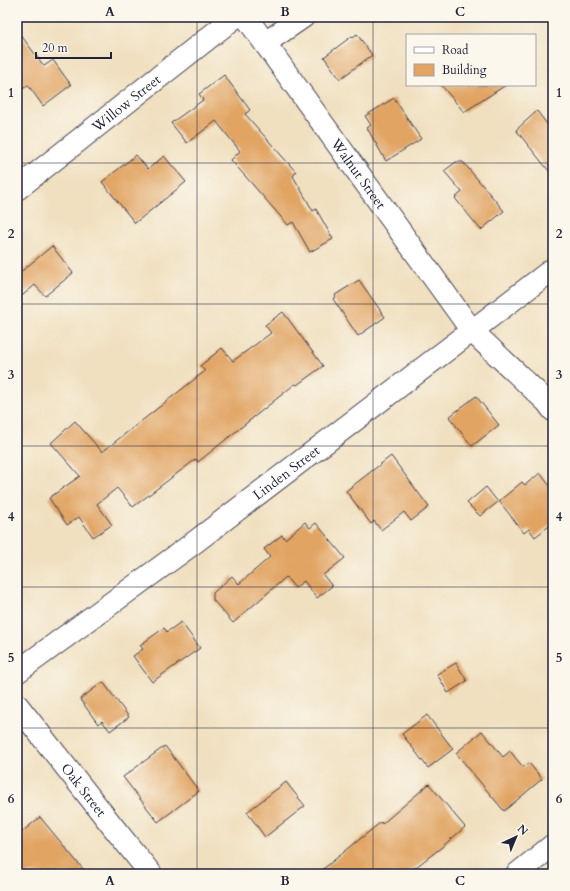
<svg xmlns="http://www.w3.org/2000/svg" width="570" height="891" font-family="Cardo,serif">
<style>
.building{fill:#e1a463}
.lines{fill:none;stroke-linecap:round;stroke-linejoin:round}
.minor-casing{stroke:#413e4f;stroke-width:24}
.minor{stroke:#fff;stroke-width:22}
.grid{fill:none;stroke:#22223b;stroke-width:1;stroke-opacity:0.55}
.labels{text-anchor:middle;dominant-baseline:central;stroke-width:3;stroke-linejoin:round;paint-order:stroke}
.street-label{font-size:14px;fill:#22223b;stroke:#fbf7ec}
.neatline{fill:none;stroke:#22223b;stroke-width:1.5}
.grid-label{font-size:13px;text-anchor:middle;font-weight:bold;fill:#22223b}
</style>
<rect width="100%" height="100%" fill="#fbf7ec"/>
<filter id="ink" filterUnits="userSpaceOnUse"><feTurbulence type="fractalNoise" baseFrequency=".025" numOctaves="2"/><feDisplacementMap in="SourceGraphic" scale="8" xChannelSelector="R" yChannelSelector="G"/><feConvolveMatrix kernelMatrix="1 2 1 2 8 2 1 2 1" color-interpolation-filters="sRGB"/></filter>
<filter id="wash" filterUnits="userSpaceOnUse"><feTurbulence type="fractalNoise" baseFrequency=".012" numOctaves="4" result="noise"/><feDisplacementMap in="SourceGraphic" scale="16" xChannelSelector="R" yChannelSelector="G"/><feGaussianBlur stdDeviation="0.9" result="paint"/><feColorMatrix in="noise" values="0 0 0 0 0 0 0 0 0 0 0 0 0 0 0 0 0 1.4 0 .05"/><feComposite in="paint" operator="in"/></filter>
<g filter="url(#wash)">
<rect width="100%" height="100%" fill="#f0e0c0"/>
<g id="blocks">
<g class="building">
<polygon points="17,30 44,66 53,60 71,85 43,106 28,85 17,93"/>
<polygon points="357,34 372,55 340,79 324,57 352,36 353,37"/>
<polygon points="224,75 250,110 245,114 296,172 293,176 313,211 316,209 333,239 310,252 293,222 288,225 231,160 240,151 216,121 187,143 171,123 203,100 199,94"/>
<polygon points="441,85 506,85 464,112"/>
<polygon points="394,98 421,139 386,161 367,128 371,125 365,116"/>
<polygon points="537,111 553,132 553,176 516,130"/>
<polygon points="136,155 148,169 164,156 186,182 135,223 102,182"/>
<polygon points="456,162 463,162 504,211 481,230 458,202 455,198 462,192 444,171"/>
<polygon points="52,246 73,273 45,296 35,285 17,300 17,275"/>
<polygon points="359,280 385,317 358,336 333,299 336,297 335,295"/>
<polygon points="283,312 323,366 297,385 295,384 198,462 196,459 133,507 117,488 97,504 112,525 93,537 79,517 67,525 49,498 80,476 51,443 75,421 102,452 205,371 200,366 222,348 233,361 271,333 265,325"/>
<polygon points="476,396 499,425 472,446 449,417"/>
<polygon points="391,456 429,507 411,521 404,512 381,530 374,521 371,524 346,491"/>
<polygon points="540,473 553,490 553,523 535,537 529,529 524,533 499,501 522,482 525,485"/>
<polygon points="486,487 498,502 480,516 467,503"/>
<polygon points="305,522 310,528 316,523 345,558 323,575 332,586 317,598 304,581 295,588 286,577 233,623 213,600 213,593 232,576 239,584 270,557 264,549 282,535 285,539"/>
<polygon points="181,622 200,648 152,682 133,656 143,649 140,645 164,628 167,632"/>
<polygon points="456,663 467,681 448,693 437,674"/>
<polygon points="103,682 129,717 110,731 102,721 98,724 80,699"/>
<polygon points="427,715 453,749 428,768 402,734"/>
<polygon points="482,731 503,757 510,751 523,767 529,763 542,779 504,811 456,753"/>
<polygon points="165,746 199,791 158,822 123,777"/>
<polygon points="286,782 305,806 265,837 247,812"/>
<polygon points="429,784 465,827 442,847 407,874 317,874 381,822 382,824"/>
<polygon points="40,817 87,874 24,874 17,866 17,836"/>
</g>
</g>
</g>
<g filter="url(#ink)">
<use href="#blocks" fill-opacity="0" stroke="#413e4f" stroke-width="1"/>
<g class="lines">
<defs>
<g id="minor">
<path id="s1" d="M246,17l226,314 75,71 6,8"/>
<polyline points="265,43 303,17"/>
<path id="s2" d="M17,189l218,-172"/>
<path id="s3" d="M17,672l174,-127 362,-276"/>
<path id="s4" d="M17,705l97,123 37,46"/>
<polyline points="517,874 553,845"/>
</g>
</defs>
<use href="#minor" class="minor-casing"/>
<use href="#minor" class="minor"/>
</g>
</g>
<path class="grid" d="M197,17v857M373,17v857M17,163h536M17,304h536M17,446h536M17,587h536M17,728h536"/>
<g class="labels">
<g class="street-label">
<text stroke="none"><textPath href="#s2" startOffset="139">Willow Street</textPath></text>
<text stroke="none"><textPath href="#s1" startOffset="193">Walnut Street</textPath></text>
<text stroke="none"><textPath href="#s3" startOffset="335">Linden Street</textPath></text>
<text stroke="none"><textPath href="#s4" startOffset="108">Oak Street</textPath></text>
</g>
</g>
<rect width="570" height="891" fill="none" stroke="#fbf7ec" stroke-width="44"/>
<rect x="406" y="34" width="130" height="52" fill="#fbf7ec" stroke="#a4a2a5"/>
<rect x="414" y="47" width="20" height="6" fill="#ffffff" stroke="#a4a2a5"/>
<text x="442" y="54" font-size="12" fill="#22223b">Road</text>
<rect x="414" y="64" width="20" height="12" fill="#e1a463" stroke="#a4a2a5"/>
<text x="442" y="74" font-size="12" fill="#22223b">Building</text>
<g transform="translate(516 837) rotate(44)" stroke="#fbf7ec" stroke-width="3" paint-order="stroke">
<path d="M0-3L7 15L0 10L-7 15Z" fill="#22223b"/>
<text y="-6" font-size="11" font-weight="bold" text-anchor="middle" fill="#22223b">N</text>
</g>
<path d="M36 52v6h75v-6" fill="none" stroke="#22223b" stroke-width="2"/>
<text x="42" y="52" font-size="12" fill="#22223b" stroke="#fbf7ec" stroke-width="3" paint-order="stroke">20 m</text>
<rect x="22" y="22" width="526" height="847" class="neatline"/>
<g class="grid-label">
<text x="110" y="16">A</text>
<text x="285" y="16">B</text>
<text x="460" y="16">C</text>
<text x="11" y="97">1</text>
<text x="559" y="97">1</text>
<text x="11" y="238">2</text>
<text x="559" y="238">2</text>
<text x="11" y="379">3</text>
<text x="559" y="379">3</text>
<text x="11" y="521">4</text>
<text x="559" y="521">4</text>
<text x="11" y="662">5</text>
<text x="559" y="662">5</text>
<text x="11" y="803">6</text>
<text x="559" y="803">6</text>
<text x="110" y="885">A</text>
<text x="285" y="885">B</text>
<text x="460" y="885">C</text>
</g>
</svg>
